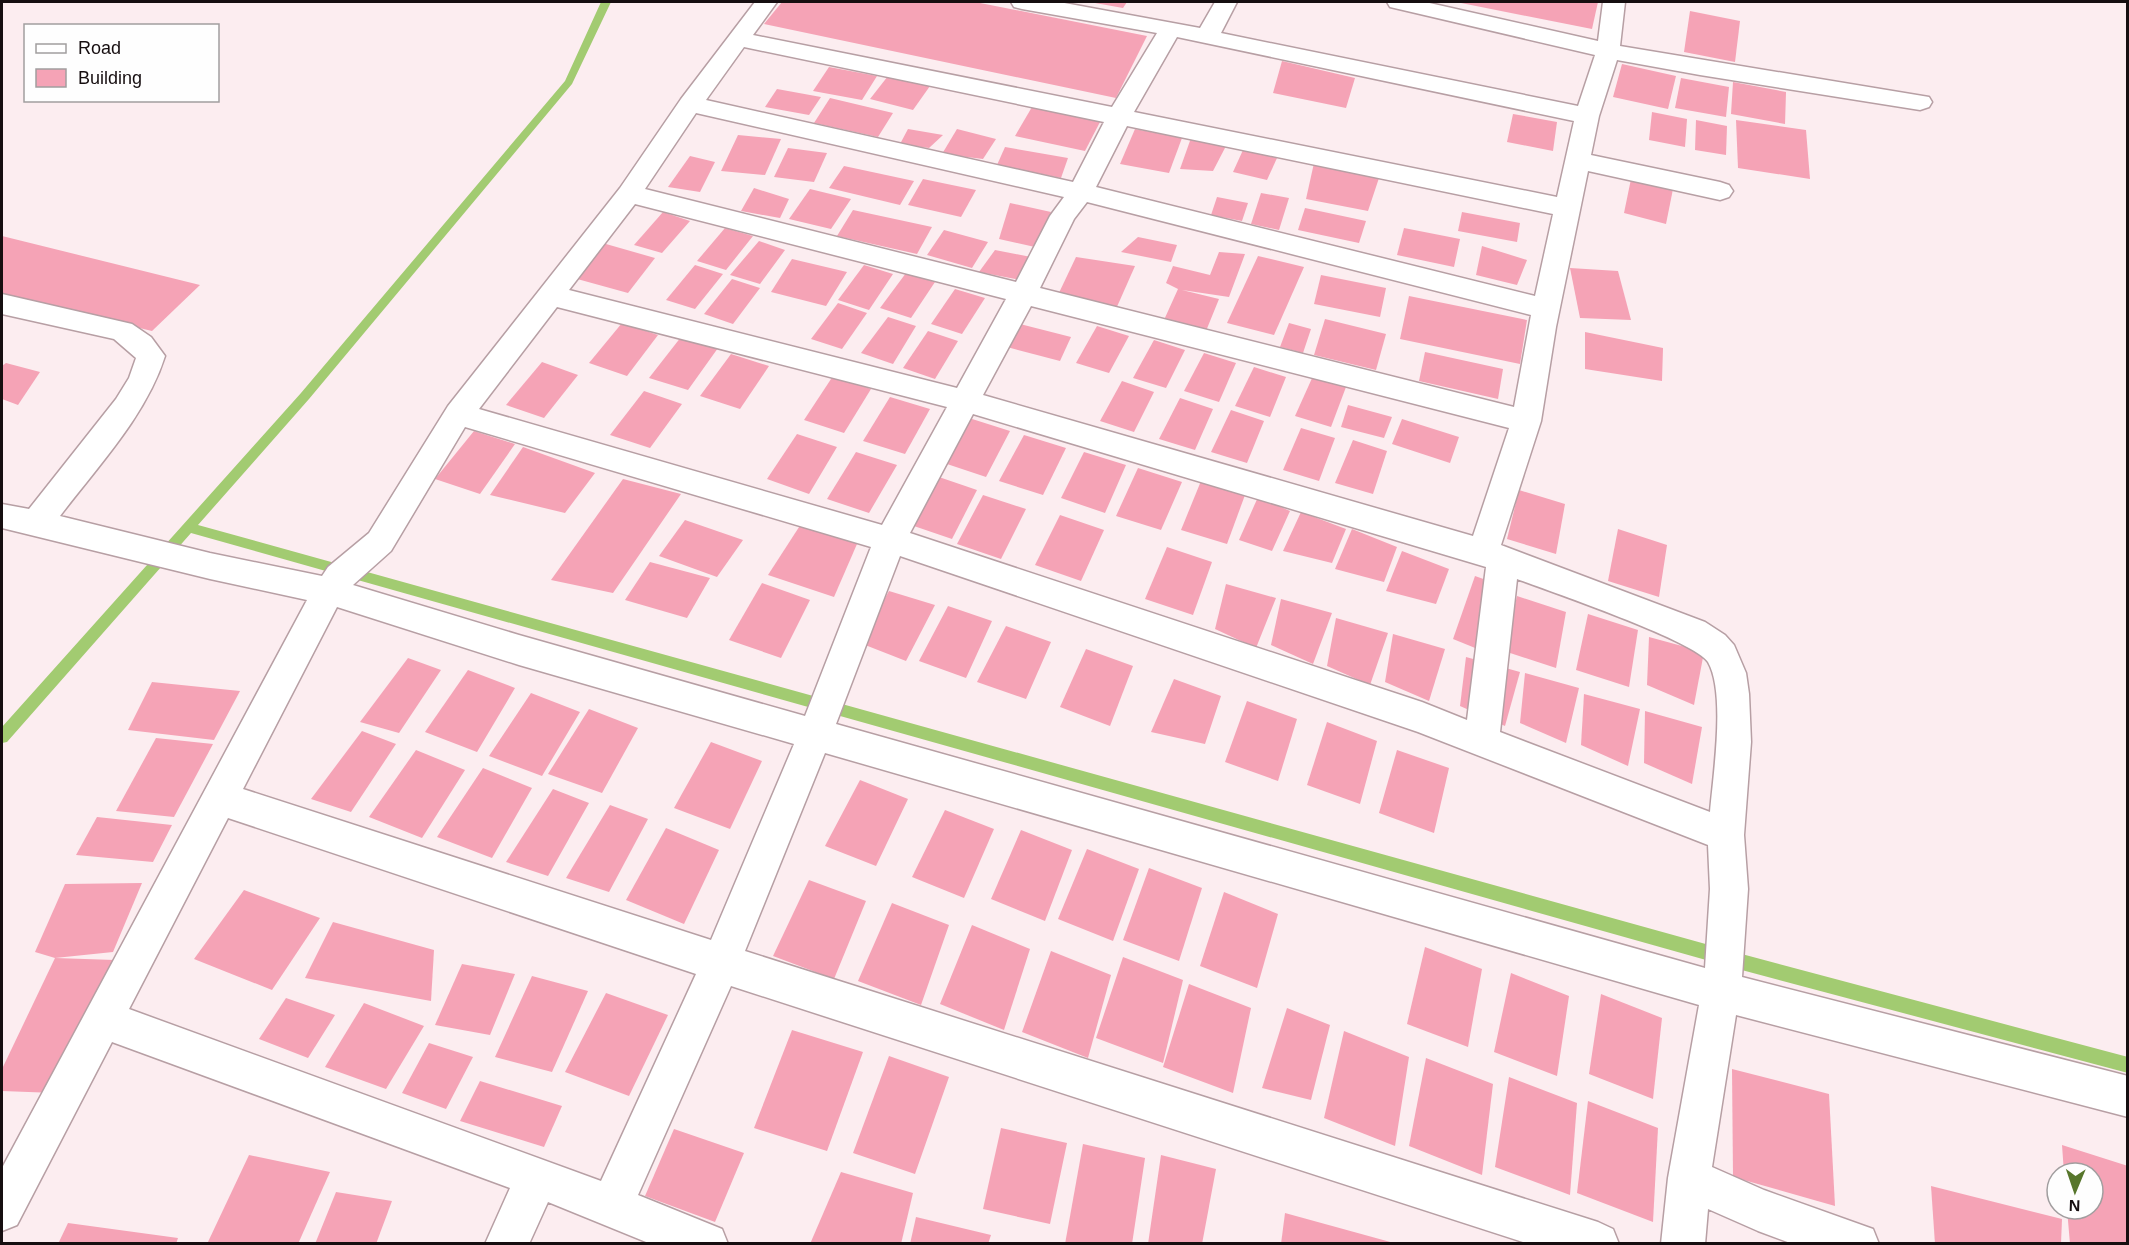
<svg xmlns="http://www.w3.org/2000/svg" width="2129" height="1245" font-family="Arial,sans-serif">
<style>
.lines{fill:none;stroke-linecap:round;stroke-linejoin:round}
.stream{fill:#a2cb71;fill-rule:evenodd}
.building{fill:#f5a3b6}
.minor-casing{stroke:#b79fa4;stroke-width:3}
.minor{fill:#fff;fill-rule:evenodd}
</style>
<rect width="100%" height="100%" fill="#fcedf0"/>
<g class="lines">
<polygon class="stream" points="601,2 611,2 572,84 309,399 198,525 1738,953 2128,1057 2128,1073 1738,969 191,533 7,742 2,743 2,727 301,393 565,81"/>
</g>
<g class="building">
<polygon points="782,2 975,2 1147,36 1116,98 764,24"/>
<polygon points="1456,2 1598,2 1592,29"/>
<polygon points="1095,3 1095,2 1127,2 1123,8"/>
<polygon points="1690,11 1740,21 1735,62 1684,52"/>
<polygon points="1282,61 1355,78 1346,108 1273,93"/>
<polygon points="1622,64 1676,76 1668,109 1613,97"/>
<polygon points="829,67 877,76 862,100 813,91"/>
<polygon points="888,76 930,86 913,110 870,99"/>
<polygon points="1681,78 1729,87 1726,117 1675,108"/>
<polygon points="1733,82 1786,92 1785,124 1731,114"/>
<polygon points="777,89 821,97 809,115 765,107"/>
<polygon points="830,98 893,113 878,137 814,123"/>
<polygon points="1032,107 1100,122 1085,151 1015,136"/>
<polygon points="1652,112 1687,119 1685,147 1649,140"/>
<polygon points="1513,114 1557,122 1553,151 1507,142"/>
<polygon points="1696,120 1727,126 1726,155 1695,150"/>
<polygon points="1736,120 1806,130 1810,179 1738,168"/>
<polygon points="908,129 943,135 929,148 900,144"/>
<polygon points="957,129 996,139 983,159 942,154"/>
<polygon points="1135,129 1182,138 1169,173 1120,164"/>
<polygon points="738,135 781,139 765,175 721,171"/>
<polygon points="1191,138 1226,146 1213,171 1180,169"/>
<polygon points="1005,147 1068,158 1061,178 997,165"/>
<polygon points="788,148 827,153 814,182 774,177"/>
<polygon points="1243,150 1277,158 1267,180 1233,172"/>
<polygon points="690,156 715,162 700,192 668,187"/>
<polygon points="1314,163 1379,178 1368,211 1306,199"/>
<polygon points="844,166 914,181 900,205 829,188"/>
<polygon points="923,179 976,190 961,217 908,205"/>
<polygon points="1631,179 1673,189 1666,224 1624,213"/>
<polygon points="754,188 789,199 780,218 741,211"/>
<polygon points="810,189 851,199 831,229 789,219"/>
<polygon points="1261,193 1289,198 1279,230 1251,224"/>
<polygon points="1217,197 1248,203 1242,221 1211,215"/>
<polygon points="1010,203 1051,212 1035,247 999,239"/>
<polygon points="1305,208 1366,221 1359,243 1298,230"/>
<polygon points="853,210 932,227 917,254 837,236"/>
<polygon points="663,212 690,221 662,253 634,245"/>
<polygon points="1462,212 1520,223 1517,242 1458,231"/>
<polygon points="725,228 753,236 726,270 697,261"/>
<polygon points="1404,228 1460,239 1454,267 1397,255"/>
<polygon points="944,230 988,242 972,268 927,255"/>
<polygon points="2,236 200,285 152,331 2,295"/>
<polygon points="1138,237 1177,245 1171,262 1121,252"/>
<polygon points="759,241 785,250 760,284 730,275"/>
<polygon points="599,242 655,258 628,293 570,277"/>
<polygon points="1482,246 1527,260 1517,285 1476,275"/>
<polygon points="995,250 1031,257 1021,280 979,272"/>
<polygon points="1219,252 1245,254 1229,297 1182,290 1219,299 1206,331 1164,320 1178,289 1166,283 1173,266 1210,275"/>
<polygon points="1258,256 1304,267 1274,335 1227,323"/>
<polygon points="1076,257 1135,266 1116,309 1057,297"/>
<polygon points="792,259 847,272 826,306 771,292"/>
<polygon points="695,265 723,274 695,309 666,300"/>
<polygon points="864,265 893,274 869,310 838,300"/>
<polygon points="1570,268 1618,271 1631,320 1580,318"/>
<polygon points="906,273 935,282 911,318 880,308"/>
<polygon points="1321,275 1386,288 1380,317 1314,304"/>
<polygon points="732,279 760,288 733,324 704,314"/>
<polygon points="955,289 985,298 962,334 931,324"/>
<polygon points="1409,296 1527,320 1520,364 1400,339"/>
<polygon points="838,303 867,313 842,349 811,339"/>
<polygon points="888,317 916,326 893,364 861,353"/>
<polygon points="1325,319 1386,334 1376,370 1314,355"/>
<polygon points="622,323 658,335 627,376 589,363"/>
<polygon points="1289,323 1311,329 1303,353 1280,347"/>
<polygon points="1020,324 1071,337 1060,361 1007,347"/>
<polygon points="1097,326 1129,336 1109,373 1076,363"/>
<polygon points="928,331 958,341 935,379 903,368"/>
<polygon points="1585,332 1663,348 1662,381 1585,369"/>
<polygon points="681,337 718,348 688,390 649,378"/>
<polygon points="1154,340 1185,350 1166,388 1133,378"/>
<polygon points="1425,352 1503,369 1498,399 1419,381"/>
<polygon points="1204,353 1236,363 1219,402 1184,391"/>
<polygon points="731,354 769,366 740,409 700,396"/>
<polygon points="542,362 578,375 544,418 506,405"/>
<polygon points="6,363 40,372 18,405 2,399 2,366"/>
<polygon points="1254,367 1286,377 1270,417 1235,406"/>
<polygon points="833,376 871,389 844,433 804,420"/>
<polygon points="1313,376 1346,387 1331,427 1295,416"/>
<polygon points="1122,381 1154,392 1134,432 1100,421"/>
<polygon points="644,391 682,404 650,448 610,435"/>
<polygon points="890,397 930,409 905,454 863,441"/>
<polygon points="1180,398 1213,409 1195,450 1159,439"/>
<polygon points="1348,405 1392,417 1384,438 1341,427"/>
<polygon points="1231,410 1264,421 1247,463 1211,452"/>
<polygon points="969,418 1010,431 986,477 944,463"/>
<polygon points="1402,419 1459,437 1450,463 1392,444"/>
<polygon points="1301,428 1335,438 1319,481 1283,470"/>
<polygon points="474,431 515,444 480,494 435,479"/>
<polygon points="797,434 837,447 809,494 767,479"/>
<polygon points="1024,435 1066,448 1043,495 999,481"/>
<polygon points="1353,440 1387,451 1373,494 1335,483"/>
<polygon points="523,447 595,473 565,513 490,495"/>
<polygon points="856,452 897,465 869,513 827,499"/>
<polygon points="1084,452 1126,465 1105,513 1061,498"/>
<polygon points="1138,468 1182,482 1161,530 1116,516"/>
<polygon points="936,476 977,490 952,539 908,524"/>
<polygon points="623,479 681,494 613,593 551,580"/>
<polygon points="1201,481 1245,495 1227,544 1181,530"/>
<polygon points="1519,490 1565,504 1556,554 1507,539"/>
<polygon points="983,495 1026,509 1001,559 957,544"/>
<polygon points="1258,497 1290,511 1272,551 1239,540"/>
<polygon points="1301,512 1346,529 1332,563 1283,551"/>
<polygon points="1060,515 1104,530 1081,581 1035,565"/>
<polygon points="685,520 743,540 717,577 659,556"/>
<polygon points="801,524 857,544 834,597 768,575"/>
<polygon points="1352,529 1397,547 1384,582 1335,569"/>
<polygon points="1618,529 1667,545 1659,597 1608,581"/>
<polygon points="1167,547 1212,562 1193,615 1145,599"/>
<polygon points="1402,551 1449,569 1436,604 1386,591"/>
<polygon points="650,562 710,578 687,618 625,600"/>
<polygon points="1475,576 1503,586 1485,652 1453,639"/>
<polygon points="762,583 810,600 781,658 729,640"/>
<polygon points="1226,584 1276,598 1256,648 1215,629"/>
<polygon points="889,591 935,605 906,661 860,643"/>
<polygon points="1517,596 1566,612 1556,668 1504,651"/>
<polygon points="1281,599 1332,613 1313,664 1271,645"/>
<polygon points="948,606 992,621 966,678 919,661"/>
<polygon points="1588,614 1638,630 1629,687 1576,670"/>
<polygon points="1336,618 1388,633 1370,685 1327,666"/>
<polygon points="1006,626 1051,642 1026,699 977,682"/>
<polygon points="1393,634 1445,649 1429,701 1385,682"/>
<polygon points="1649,637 1704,652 1694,705 1647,685"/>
<polygon points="1086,649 1133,666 1110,726 1060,707"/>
<polygon points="1466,657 1520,672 1505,726 1460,706"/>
<polygon points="408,658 441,670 399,733 360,722"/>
<polygon points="468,670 515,688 477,752 425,732"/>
<polygon points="1525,673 1579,688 1566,743 1520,723"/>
<polygon points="1174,679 1221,696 1205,744 1151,732"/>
<polygon points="152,682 240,691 214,740 128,730"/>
<polygon points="531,693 580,712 542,776 489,756"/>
<polygon points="1584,694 1640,709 1628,766 1581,745"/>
<polygon points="1247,701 1297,719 1278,781 1225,762"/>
<polygon points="589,709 638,728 602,793 548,774"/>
<polygon points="1645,711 1702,727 1692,784 1644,763"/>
<polygon points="1327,722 1377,741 1360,804 1307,785"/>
<polygon points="362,731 396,744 351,812 311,799"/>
<polygon points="156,738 213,744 174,817 116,811"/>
<polygon points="711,742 762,761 730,829 674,808"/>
<polygon points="416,750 465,770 422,838 369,817"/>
<polygon points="1397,750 1449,768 1434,833 1379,813"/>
<polygon points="483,768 532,788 492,858 437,837"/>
<polygon points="860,780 908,799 876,866 825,846"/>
<polygon points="553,789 589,803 548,876 506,862"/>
<polygon points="610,805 648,819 609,892 566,878"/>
<polygon points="945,810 994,829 964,898 912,877"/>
<polygon points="97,817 172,825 153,862 76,855"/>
<polygon points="666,828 719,850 684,924 626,900"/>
<polygon points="1021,830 1072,850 1045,921 991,899"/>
<polygon points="1087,849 1139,869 1113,941 1058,919"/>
<polygon points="1149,868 1202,888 1179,961 1123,940"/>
<polygon points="809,880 866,901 834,979 773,956"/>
<polygon points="142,883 113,952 55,958 35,952 65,884"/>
<polygon points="244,890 320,918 272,990 194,959"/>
<polygon points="1224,892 1278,914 1257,988 1200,966"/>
<polygon points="892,903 949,925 921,1005 858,981"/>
<polygon points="333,922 434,950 431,1001 305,978"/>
<polygon points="972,925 1030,949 1004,1030 940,1004"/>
<polygon points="1425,947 1482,969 1468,1047 1407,1024"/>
<polygon points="1051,951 1111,975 1088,1058 1022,1032"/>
<polygon points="1123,957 1183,980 1163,1063 1096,1038"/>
<polygon points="55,958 115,960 55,1093 2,1091 2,1069"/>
<polygon points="462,964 515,974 490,1035 435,1025"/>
<polygon points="1511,973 1569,996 1557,1076 1494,1052"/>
<polygon points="532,976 588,991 552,1072 495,1057"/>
<polygon points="1189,984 1251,1008 1233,1093 1163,1067"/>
<polygon points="606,993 668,1015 629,1096 565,1072"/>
<polygon points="1601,994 1662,1018 1653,1099 1589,1074"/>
<polygon points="286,998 335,1015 308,1058 259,1039"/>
<polygon points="364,1003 424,1026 386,1089 325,1067"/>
<polygon points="1287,1008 1330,1025 1311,1100 1262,1088"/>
<polygon points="792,1030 863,1052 827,1151 754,1128"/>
<polygon points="1344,1031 1409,1057 1395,1146 1324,1118"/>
<polygon points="429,1043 473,1057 446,1109 402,1093"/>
<polygon points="889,1056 949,1077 915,1174 853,1153"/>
<polygon points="1426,1058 1493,1084 1482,1175 1409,1146"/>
<polygon points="1732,1069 1829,1094 1835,1206 1733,1177"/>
<polygon points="1509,1077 1577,1103 1570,1195 1495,1167"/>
<polygon points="480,1081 562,1106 544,1147 460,1121"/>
<polygon points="1588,1101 1658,1128 1653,1222 1577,1193"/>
<polygon points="1001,1128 1067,1143 1050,1224 983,1209"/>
<polygon points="674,1129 744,1153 715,1222 645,1196"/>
<polygon points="1083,1144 1145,1158 1132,1244 1065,1244"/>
<polygon points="2062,1145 2128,1166 2128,1244 2070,1244 2067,1209 2093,1209 2093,1173 2064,1173"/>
<polygon points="249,1155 330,1172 298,1244 207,1244"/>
<polygon points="1161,1155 1216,1169 1202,1244 1148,1244"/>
<polygon points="841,1172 913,1193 901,1244 810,1244"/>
<polygon points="1931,1186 2062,1219 2061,1244 1935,1244"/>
<polygon points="336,1192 392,1201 376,1244 315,1244"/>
<polygon points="1285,1213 1394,1243 1393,1244 1281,1244"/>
<polygon points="916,1217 991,1235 988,1244 910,1244"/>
<polygon points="68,1223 178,1238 176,1244 58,1244"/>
</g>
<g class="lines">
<defs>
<path id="minor" d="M755,2h22l-24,33 359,72 45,-74 -135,-24 -8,-2 -3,-5h48l141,26 15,-26h22l-16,31 357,73 17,-51 -205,-48 -3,-5h38l173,39 5,-39h22l-5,44 309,51 3,5 -3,5 -9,3 -220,-35 -83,-15 -18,56 -8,39 129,27 9,3 4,6 -4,6 -9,3 -132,-29 -32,156 -15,94 -40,124 204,77 20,13 9,10 12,28 3,21 2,48 -7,93 4,54 -6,88 386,99v41l-392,-102 -24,152 52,23 109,39 6,15h-86l-35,-13 -50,-22 -3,35h-44l7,-66 31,-173 -874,-252 -80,198 853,271 15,7 6,15h-90l-798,-258 -93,209 84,34 6,15h-77l-103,-42 -19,42h-44l25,-56 -398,-146 -95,183 -15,6v-63l305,-568 -97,-21 -208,-51v-24l27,5 87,-110 13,-21 7,-20 -22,-19 -112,-25v-20l130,30 19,13 14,19c-19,60 -67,110 -105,160l150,37 112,23 6,-9 41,-34 79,-127 172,-218 61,-89zM1177,37l397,84 -17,76 -423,-85zM744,47l360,75 -31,60 -367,-82zM696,113l368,84 -14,19 -34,66 -371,-93zM1127,126l426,88 -18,82 -439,-109zM1087,202l444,113 -17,92 -474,-119 34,-69zM635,204l371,95 -49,89 -388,-98zM1031,306l478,122 -36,108 -490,-141zM557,307l390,100 -65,118 -403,-116zM973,414l513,153 -19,153 -45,-18 -512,-169zM465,427l406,120 -66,169 -286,-81 -166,-50 38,-34zM900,556l518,176 290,113 2,44 -5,79 -869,-244zM1517,579c32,12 178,62 191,83 18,31 5,114 2,150l-210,-80zM337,607l182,58 275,79 -83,196 -468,-151zM228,818l468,156 -95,207 -472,-172z"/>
</defs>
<use href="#minor" class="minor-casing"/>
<use href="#minor" class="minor"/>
</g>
<rect width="2129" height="1245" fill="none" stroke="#160e10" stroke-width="6"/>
<rect x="24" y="24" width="195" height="78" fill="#fefefe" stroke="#a19e9f" stroke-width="1.5"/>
<rect x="36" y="44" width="30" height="9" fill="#ffffff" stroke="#a19e9f" stroke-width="1.5"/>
<text x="78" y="54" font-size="18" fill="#160e10">Road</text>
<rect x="36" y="69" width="30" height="18" fill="#f5a3b6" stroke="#a19e9f" stroke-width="1.5"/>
<text x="78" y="84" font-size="18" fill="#160e10">Building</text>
<g transform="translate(2075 1191) rotate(182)"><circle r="28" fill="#fefefe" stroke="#a19e9f" stroke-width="1.5"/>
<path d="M0-4.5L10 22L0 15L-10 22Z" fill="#57762c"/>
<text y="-9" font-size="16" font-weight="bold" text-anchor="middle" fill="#160e10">N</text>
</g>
</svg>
